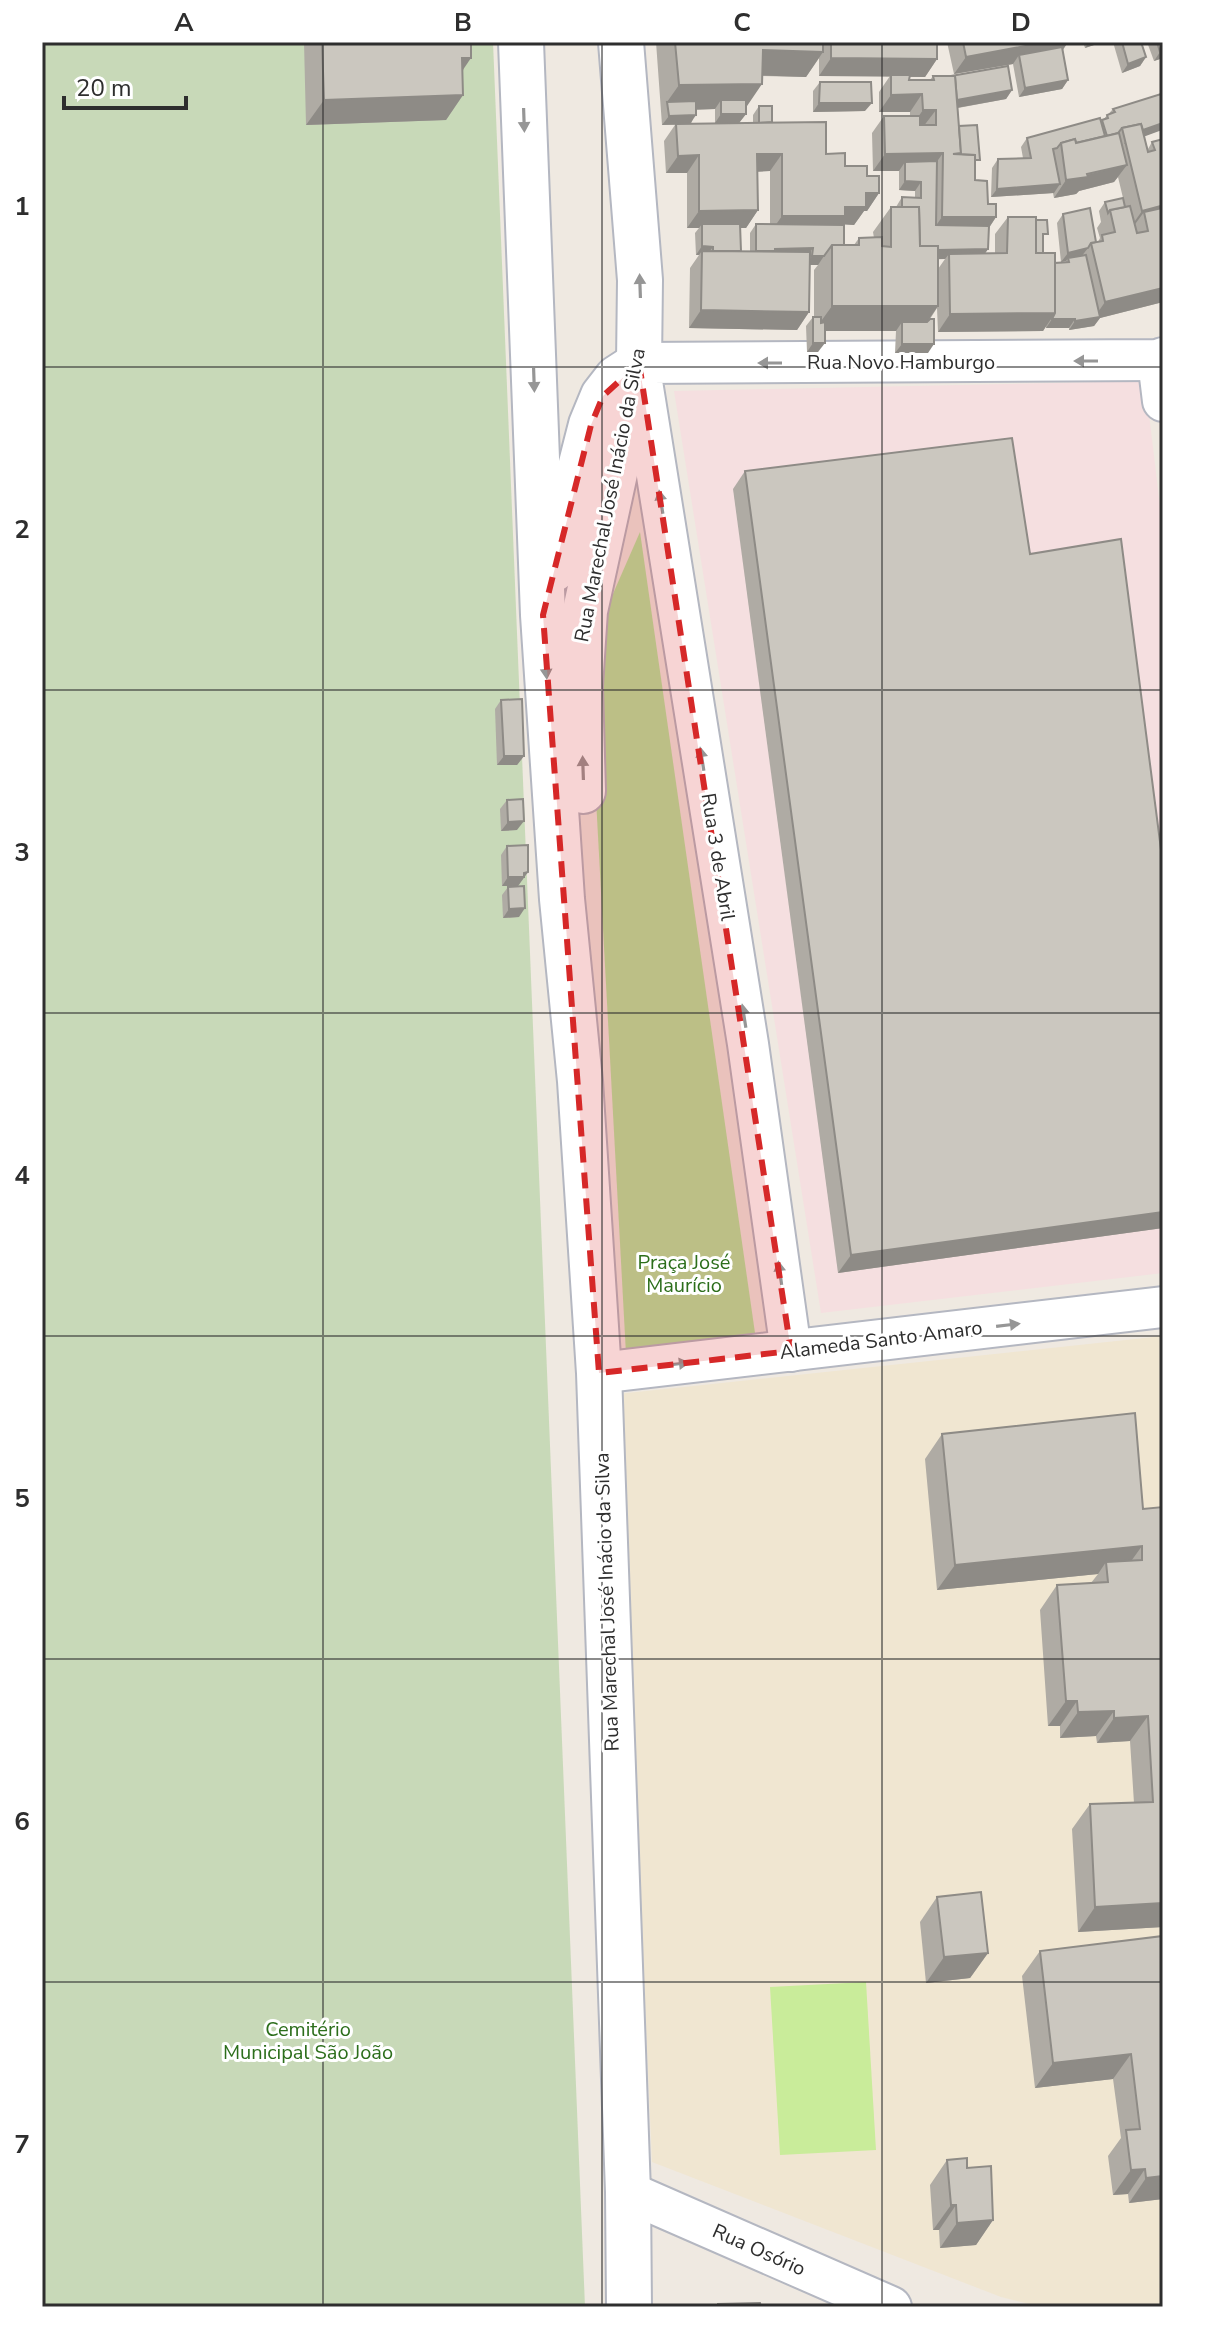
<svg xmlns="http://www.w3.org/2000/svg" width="1205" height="2349" font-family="'Nunito Sans',sans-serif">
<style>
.education{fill:#f0e6d1}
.medical{fill:#f5dfe0}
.green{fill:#b6e59e}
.cemetery{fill:#c8d9b8}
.pitch{fill:#c9ec9a}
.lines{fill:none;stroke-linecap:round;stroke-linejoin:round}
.minor-casing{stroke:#b4b7c1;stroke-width:44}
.secondary-casing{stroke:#b4b7c1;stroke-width:48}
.minor{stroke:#fff;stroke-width:40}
.secondary{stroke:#fff;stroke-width:44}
.wall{fill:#afaba4;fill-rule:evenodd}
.shaded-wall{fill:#8e8b86}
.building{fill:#cbc7bf;stroke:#8e8b86;stroke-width:2}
.oneway{fill:#969696}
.marked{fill:#d62828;fill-opacity:0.2;stroke:#d62828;stroke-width:6;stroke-dasharray:16 10;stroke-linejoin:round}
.grid{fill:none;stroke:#2e2e2e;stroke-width:2;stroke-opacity:0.55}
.labels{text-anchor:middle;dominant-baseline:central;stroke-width:6;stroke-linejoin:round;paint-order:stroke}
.street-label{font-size:20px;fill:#2e2e2e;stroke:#fff}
.park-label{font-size:20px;fill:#2c6e1b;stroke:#fff}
.neatline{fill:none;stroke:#2e2e2e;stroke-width:3}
.grid-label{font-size:26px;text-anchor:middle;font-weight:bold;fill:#2e2e2e}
</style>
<rect width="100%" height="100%" fill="#efe9e1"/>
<polygon class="education" points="1163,1336 1163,2307 1042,2307 1001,2297 652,2162 618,1394"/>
<polygon class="medical" points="1145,381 1163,531 1163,1273 821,1313 674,391"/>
<polygon class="green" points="640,532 756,1340 626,1354 588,651"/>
<polygon class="cemetery" points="42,42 493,42 585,2307 42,2307"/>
<polygon class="pitch" points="866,1982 876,2150 780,2155 770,1987"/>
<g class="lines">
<defs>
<g id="minor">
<polyline points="1158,360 1163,401"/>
<polyline points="791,1351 748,1044 639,363 1158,360 1163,358"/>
<polyline points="599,1373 1163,1307"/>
<polyline points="628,2192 891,2307"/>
</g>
<g id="secondary">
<polyline points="521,42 543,615 562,899 580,1081 599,1373 628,2192 629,2307"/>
<polyline points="554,569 591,425 603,396 617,378 637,365"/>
<polyline points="583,791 580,686 585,611 639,363 640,280 621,42"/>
</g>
</defs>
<use href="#minor" class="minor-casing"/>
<use href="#secondary" class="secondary-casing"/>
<use href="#minor" class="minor"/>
<use href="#secondary" class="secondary"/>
</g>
<g class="wall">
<polygon points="304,42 471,42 463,71 463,95 446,120 306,125"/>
<path d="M656,42h281v17l-12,18h-16v3h21l3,-4 79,14 -6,9 -48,9 1,18 16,40v14l21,37 -7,11 -1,21 -3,4h10v-19l13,-17 28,3 7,21v12l12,10h10l1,-2 -5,1 -4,-39 6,-9 33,28h2l2,-4 -3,-10 4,-6 -2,-11 6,-9 18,-4 -5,-21 -4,5 -35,9 -3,3 -22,4 -1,-5 -62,4 1,-29 6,-9 25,-1 -2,-11 6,-9 74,-16 12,-13 50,-7v27l-19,7 4,13 4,-7 11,-3v163l-63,16 -6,8 -25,4v-2h-23v-2l-3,5 -105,1 -1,-24 -7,11 -2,34h-33l1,-22h-71l-7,21h-11l-1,-26 7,-9h1v-47l4,-5h-8l-1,47 -12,18 -108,-2 1,-60 9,-13h-3l-1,-22 4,-5h-12v-55h-21l-2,-32 11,-16h-13zM819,58v18h71l-11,16v20h31v4h-26l-12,17 1,38h26v19l16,1v7l-13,-1 -6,10h-5l-18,25 1,6h-15l-5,7h-10l-5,-21 15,1 10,-14h3l12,-18 -12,-17 -22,-10 -19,-12 -54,-32 -13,-16 -6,9v8l-62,1 5,-14 19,-1v14h24l7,-9v-7l16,-31 44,1zM770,171v53h-14l-6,9v18h-9l-1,-23h6l12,-18 -1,-38zM938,259h7l-7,10z"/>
<polygon points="947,42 1068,42 1063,50 1068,80 1062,89 1019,97 1013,64 954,74"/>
<polygon points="1083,42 1103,42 1085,48"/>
<polygon points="1113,42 1141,42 1146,57 1140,66 1122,73"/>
<polygon points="1147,42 1163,42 1163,58 1154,61"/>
<polygon points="820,82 865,111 813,112 813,91"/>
<polygon points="745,471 1030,554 1163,865 1163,1228 838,1273 733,489"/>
<polygon points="501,700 524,756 517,765 497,765 495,709"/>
<polygon points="507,800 517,830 501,831 500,809"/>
<polygon points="507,846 528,872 518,886 502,886 501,855"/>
<polygon points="508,887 519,917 503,918 502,895"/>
<polygon points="942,1434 1143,1509 1163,1507 1163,1927 1078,1932 1072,1829 1090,1804 1134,1803 1130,1741 1097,1743 1096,1736 1060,1738 1060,1726 1048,1726 1040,1610 1057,1585 1091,1583 1098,1574 937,1590 925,1459"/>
<polygon points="937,1897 988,1953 970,1978 926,1983 920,1922"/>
<polygon points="1163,1936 1163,2199 1129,2203 1128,2194 1113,2195 1108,2156 1121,2138 1113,2079 1035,2088 1022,1976 1040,1951"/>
<polygon points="947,2160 967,2168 993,2220 976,2245 940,2248 939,2230 933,2230 930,2185"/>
</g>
<g class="shaded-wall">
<polygon points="1047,42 1068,42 1059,55 1019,55 1013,64 954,74 966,57"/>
<polygon points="1089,42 1103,42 1085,48"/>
<polygon points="763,50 823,52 806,77 745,75"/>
<polygon points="1163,51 1163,58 1154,61 1160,52"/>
<polygon points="1146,57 1140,66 1122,73 1128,64"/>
<polygon points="462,58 471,58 454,83"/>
<polygon points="831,58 937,59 925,77 819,76"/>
<polygon points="1068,80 1062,89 1019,97 1025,88"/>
<polygon points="762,84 745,109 721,100 715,109 668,110 667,102 679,85"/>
<polygon points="1012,90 1006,99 945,110 951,101"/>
<polygon points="922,94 910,112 879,112 891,95"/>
<polygon points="463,95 446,120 306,125 324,100"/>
<polygon points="819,103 872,103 865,111 813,112"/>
<polygon points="923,110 936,110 923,127 911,127"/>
<polygon points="721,114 746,114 739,123 715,123"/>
<polygon points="696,115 690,124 662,125 669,116"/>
<polygon points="1163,123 1162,130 1124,144 1125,142 1124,136"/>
<polygon points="943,153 931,170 905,162 899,171 873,171 885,154"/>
<polygon points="757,154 782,154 770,171 745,172"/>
<polygon points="699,155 687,173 666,173 678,156"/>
<polygon points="1127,165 1114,182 1079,191 1076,194 1054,198 1066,180"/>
<polygon points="905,181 921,182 915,191 899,190"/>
<polygon points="1060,184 1054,193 991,197 997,189"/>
<polygon points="866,193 879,193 867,211 864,211 854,225 839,224 770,233 782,216 845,207"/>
<polygon points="1161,206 1149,223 1144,212 1133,227 1130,228 1142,211"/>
<polygon points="758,210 746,228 702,228 702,224 699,228 687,228 699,211"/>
<polygon points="942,217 996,217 984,235 930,234"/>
<polygon points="702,246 713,247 706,256 702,251 699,255 696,255"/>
<polygon points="813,248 806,257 769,258 775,249"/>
<polygon points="1088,248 1081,257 1068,258 1066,261 1061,262 1068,253"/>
<polygon points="988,249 982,258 949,254 945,259 902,260 908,251"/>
<polygon points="812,256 824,256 818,265 806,265"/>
<polygon points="1163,288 1163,302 1100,318 1094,326 1069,330 1075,321 1094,318 1105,302"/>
<polygon points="832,306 938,306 921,331 902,322 896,331 814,331"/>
<polygon points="701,310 809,312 797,330 689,328"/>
<polygon points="1055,313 1043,331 938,332 950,314"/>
<polygon points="1052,319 1075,319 1069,328 1046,328"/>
<polygon points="813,343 825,343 818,352 807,352"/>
<polygon points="902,344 934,344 928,353 895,353"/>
<polygon points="504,756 524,756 517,765 497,765"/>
<polygon points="524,821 517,830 501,831 508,822"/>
<polygon points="528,872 518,886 502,886 508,877"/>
<polygon points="525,908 519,917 503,918 509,909"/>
<polygon points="1163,1212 1163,1228 838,1273 851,1255"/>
<polygon points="1142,1546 1124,1571 1106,1562 1098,1574 937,1590 955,1565"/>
<polygon points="1066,1701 1077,1701 1060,1726 1048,1726"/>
<polygon points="1114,1711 1096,1736 1060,1738 1078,1712"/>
<polygon points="1148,1716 1130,1741 1097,1743 1114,1718"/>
<polygon points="1163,1903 1163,1927 1078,1932 1095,1907"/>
<polygon points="988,1953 970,1978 926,1983 944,1957"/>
<polygon points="1131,2054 1113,2079 1035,2088 1053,2063"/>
<polygon points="1145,2169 1128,2194 1113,2195 1131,2170"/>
<polygon points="1163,2176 1163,2199 1129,2203 1146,2178"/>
<polygon points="951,2205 956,2205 939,2230 933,2230"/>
<polygon points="993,2220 976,2245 940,2248 957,2223"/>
</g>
<g class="building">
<polygon points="322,42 471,42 471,58 462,58 463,95 324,100"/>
<polygon points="675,42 823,42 823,52 763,50 762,84 679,85"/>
<polygon points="831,42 937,42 937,59 831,58"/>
<polygon points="963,42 1047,42 966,57"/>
<polygon points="1122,42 1141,42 1146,57 1128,64"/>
<polygon points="1157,42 1163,42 1163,51 1160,52"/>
<polygon points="1062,47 1068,80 1025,88 1019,55"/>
<polygon points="1008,66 1012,90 957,100 955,76 951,76"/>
<polygon points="891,75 910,75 909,80 934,80 933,76 955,76 961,153 953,154 975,155 975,180 987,181 988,204 996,204 996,217 942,217 943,153 885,154 884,116 920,116 920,125 936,125 936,110 923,110 922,94 891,95"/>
<polygon points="820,82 871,82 872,103 819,103"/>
<polygon points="1161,94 1163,102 1163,123 1143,130 1141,124 1122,128 1118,133 1107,136 1102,120 1108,118 1107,115 1115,112 1113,109"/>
<rect x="721" y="100" width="25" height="14"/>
<polygon points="696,101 696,115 669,116 667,102"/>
<polygon points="759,106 772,106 772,122 759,123"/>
<polygon points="1100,118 1105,136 1076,143 1075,139 1061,143 1057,148 1053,149 1060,184 997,189 998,159 1031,158 1027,138"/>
<polygon points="826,122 826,154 845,153 845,166 867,166 867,176 879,176 879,193 866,193 866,207 845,207 845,216 782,216 782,154 757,154 758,210 699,211 699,155 678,156 676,124"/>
<polygon points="1141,124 1148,152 1155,150 1152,142 1163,139 1163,288 1105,302 1091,243 1103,241 1102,235 1115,232 1110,210 1130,206 1137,233 1148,231 1144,212 1162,208 1161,206 1142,211 1122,128"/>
<polygon points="977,125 980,160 975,160 975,155 960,154 961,153 959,126"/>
<polygon points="1119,133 1127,165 1087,174 1088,177 1066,180 1061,143 1075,139 1076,143"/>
<polygon points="937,161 936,225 989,226 988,249 938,250 938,246 920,246 919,207 902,207 902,197 921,198 921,182 905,181 905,162"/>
<polygon points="1123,198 1125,207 1110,210 1108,213 1105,202"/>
<polygon points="891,207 919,207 920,246 938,246 938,306 832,306 832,245 859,245 859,238 882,237 882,246 891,247"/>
<polygon points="1090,208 1096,242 1091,243 1088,248 1068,253 1063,214"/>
<polygon points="1008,217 1036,217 1036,253 1055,253 1055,313 950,314 949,254 1007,253"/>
<polygon points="1036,220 1047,220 1048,234 1043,234 1043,253 1036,253"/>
<polygon points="702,224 740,224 741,251 713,251 713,247 702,246"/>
<polygon points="756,224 844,225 844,245 832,245 824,256 812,256 813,248 775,249 775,251 756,251"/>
<polygon points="702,251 810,252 809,312 701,310"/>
<polygon points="1086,255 1100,317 1075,321 1075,319 1052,319 1055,313 1055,263 1069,262 1068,258"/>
<polygon points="813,317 821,317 821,323 825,322 825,343 813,343"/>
<polygon points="930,319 934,319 934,344 902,344 902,322 927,322"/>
<polygon points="1012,438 1030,554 1121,539 1163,865 1163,1212 851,1255 745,471"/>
<polygon points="522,699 524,756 504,756 501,700"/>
<polygon points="523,799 524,821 508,822 507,800"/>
<polygon points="528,845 528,872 524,873 524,877 508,877 507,846"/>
<polygon points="524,886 525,908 509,909 508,887"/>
<polygon points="1135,1413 1143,1509 1163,1507 1163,1903 1095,1907 1090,1804 1153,1802 1148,1716 1114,1718 1114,1711 1078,1712 1077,1701 1066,1701 1057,1585 1108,1582 1106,1562 1142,1560 1142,1546 955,1565 942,1434"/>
<polygon points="981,1892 988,1953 944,1957 937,1897"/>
<polygon points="1163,1936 1163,2176 1146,2178 1145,2169 1131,2170 1126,2130 1140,2129 1131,2054 1053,2063 1040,1951"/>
<polygon points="967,2158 967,2168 991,2166 993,2220 957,2223 956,2205 951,2205 947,2160"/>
<polygon points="760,2303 761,2307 718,2307 718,2304"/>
</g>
<defs><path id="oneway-solid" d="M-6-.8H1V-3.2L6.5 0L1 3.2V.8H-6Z" transform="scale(2)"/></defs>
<g class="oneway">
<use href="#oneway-solid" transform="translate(524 120) rotate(88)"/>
<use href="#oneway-solid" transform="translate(640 286) rotate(-92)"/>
<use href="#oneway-solid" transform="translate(1086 361) rotate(180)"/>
<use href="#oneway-solid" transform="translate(770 363) rotate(180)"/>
<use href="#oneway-solid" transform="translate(534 380) rotate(88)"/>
<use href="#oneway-solid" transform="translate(661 502) rotate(-99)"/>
<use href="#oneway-solid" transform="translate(546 667) rotate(86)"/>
<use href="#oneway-solid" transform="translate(702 759) rotate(-99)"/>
<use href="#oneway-solid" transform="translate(583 768) rotate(-92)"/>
<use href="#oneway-solid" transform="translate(744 1016) rotate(-99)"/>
<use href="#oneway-solid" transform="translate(780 1273) rotate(-98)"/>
<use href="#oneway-solid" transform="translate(1008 1325) rotate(-7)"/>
<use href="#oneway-solid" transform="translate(677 1364) rotate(-7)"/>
</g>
<path class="marked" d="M639,363l152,988 -192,22 -56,-758 48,-190 12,-29z"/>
<path class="grid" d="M323,42v2265M602,42v2265M882,42v2265M42,367h1121M42,690h1121M42,1013h1121M42,1336h1121M42,1659h1121M42,1982h1121"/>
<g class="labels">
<g class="street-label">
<text x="901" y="362">Rua Novo Hamburgo</text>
<text transform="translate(610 495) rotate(-79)">Rua Marechal José Inácio da Silva</text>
<text transform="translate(718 857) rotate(81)">Rua 3 de Abril</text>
<text transform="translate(881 1340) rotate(-7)">Alameda Santo Amaro</text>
<text transform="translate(607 1602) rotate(-92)">Rua Marechal José Inácio da Silva</text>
<text transform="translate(759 2250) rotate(24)">Rua Osório</text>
</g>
<g class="park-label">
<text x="684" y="1262">Praça José<tspan x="684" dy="23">Maurício</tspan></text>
<text x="308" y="2029">Cemitério<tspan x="308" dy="23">Municipal São João</tspan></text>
</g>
</g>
<rect width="1205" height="2349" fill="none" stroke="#ffffff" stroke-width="88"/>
<path d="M64 96v12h122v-12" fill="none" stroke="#2e2e2e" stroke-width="4"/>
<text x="76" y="96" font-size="24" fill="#2e2e2e" stroke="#ffffff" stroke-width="6" paint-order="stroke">20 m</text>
<rect x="44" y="44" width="1117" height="2261" class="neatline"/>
<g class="grid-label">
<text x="184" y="31">A</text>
<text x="463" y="31">B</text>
<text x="742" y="31">C</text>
<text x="1021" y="31">D</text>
<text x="22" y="215">1</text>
<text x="22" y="538">2</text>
<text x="22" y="861">3</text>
<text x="22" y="1184">4</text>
<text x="22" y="1507">5</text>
<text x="22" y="1830">6</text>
<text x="22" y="2153">7</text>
</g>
</svg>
